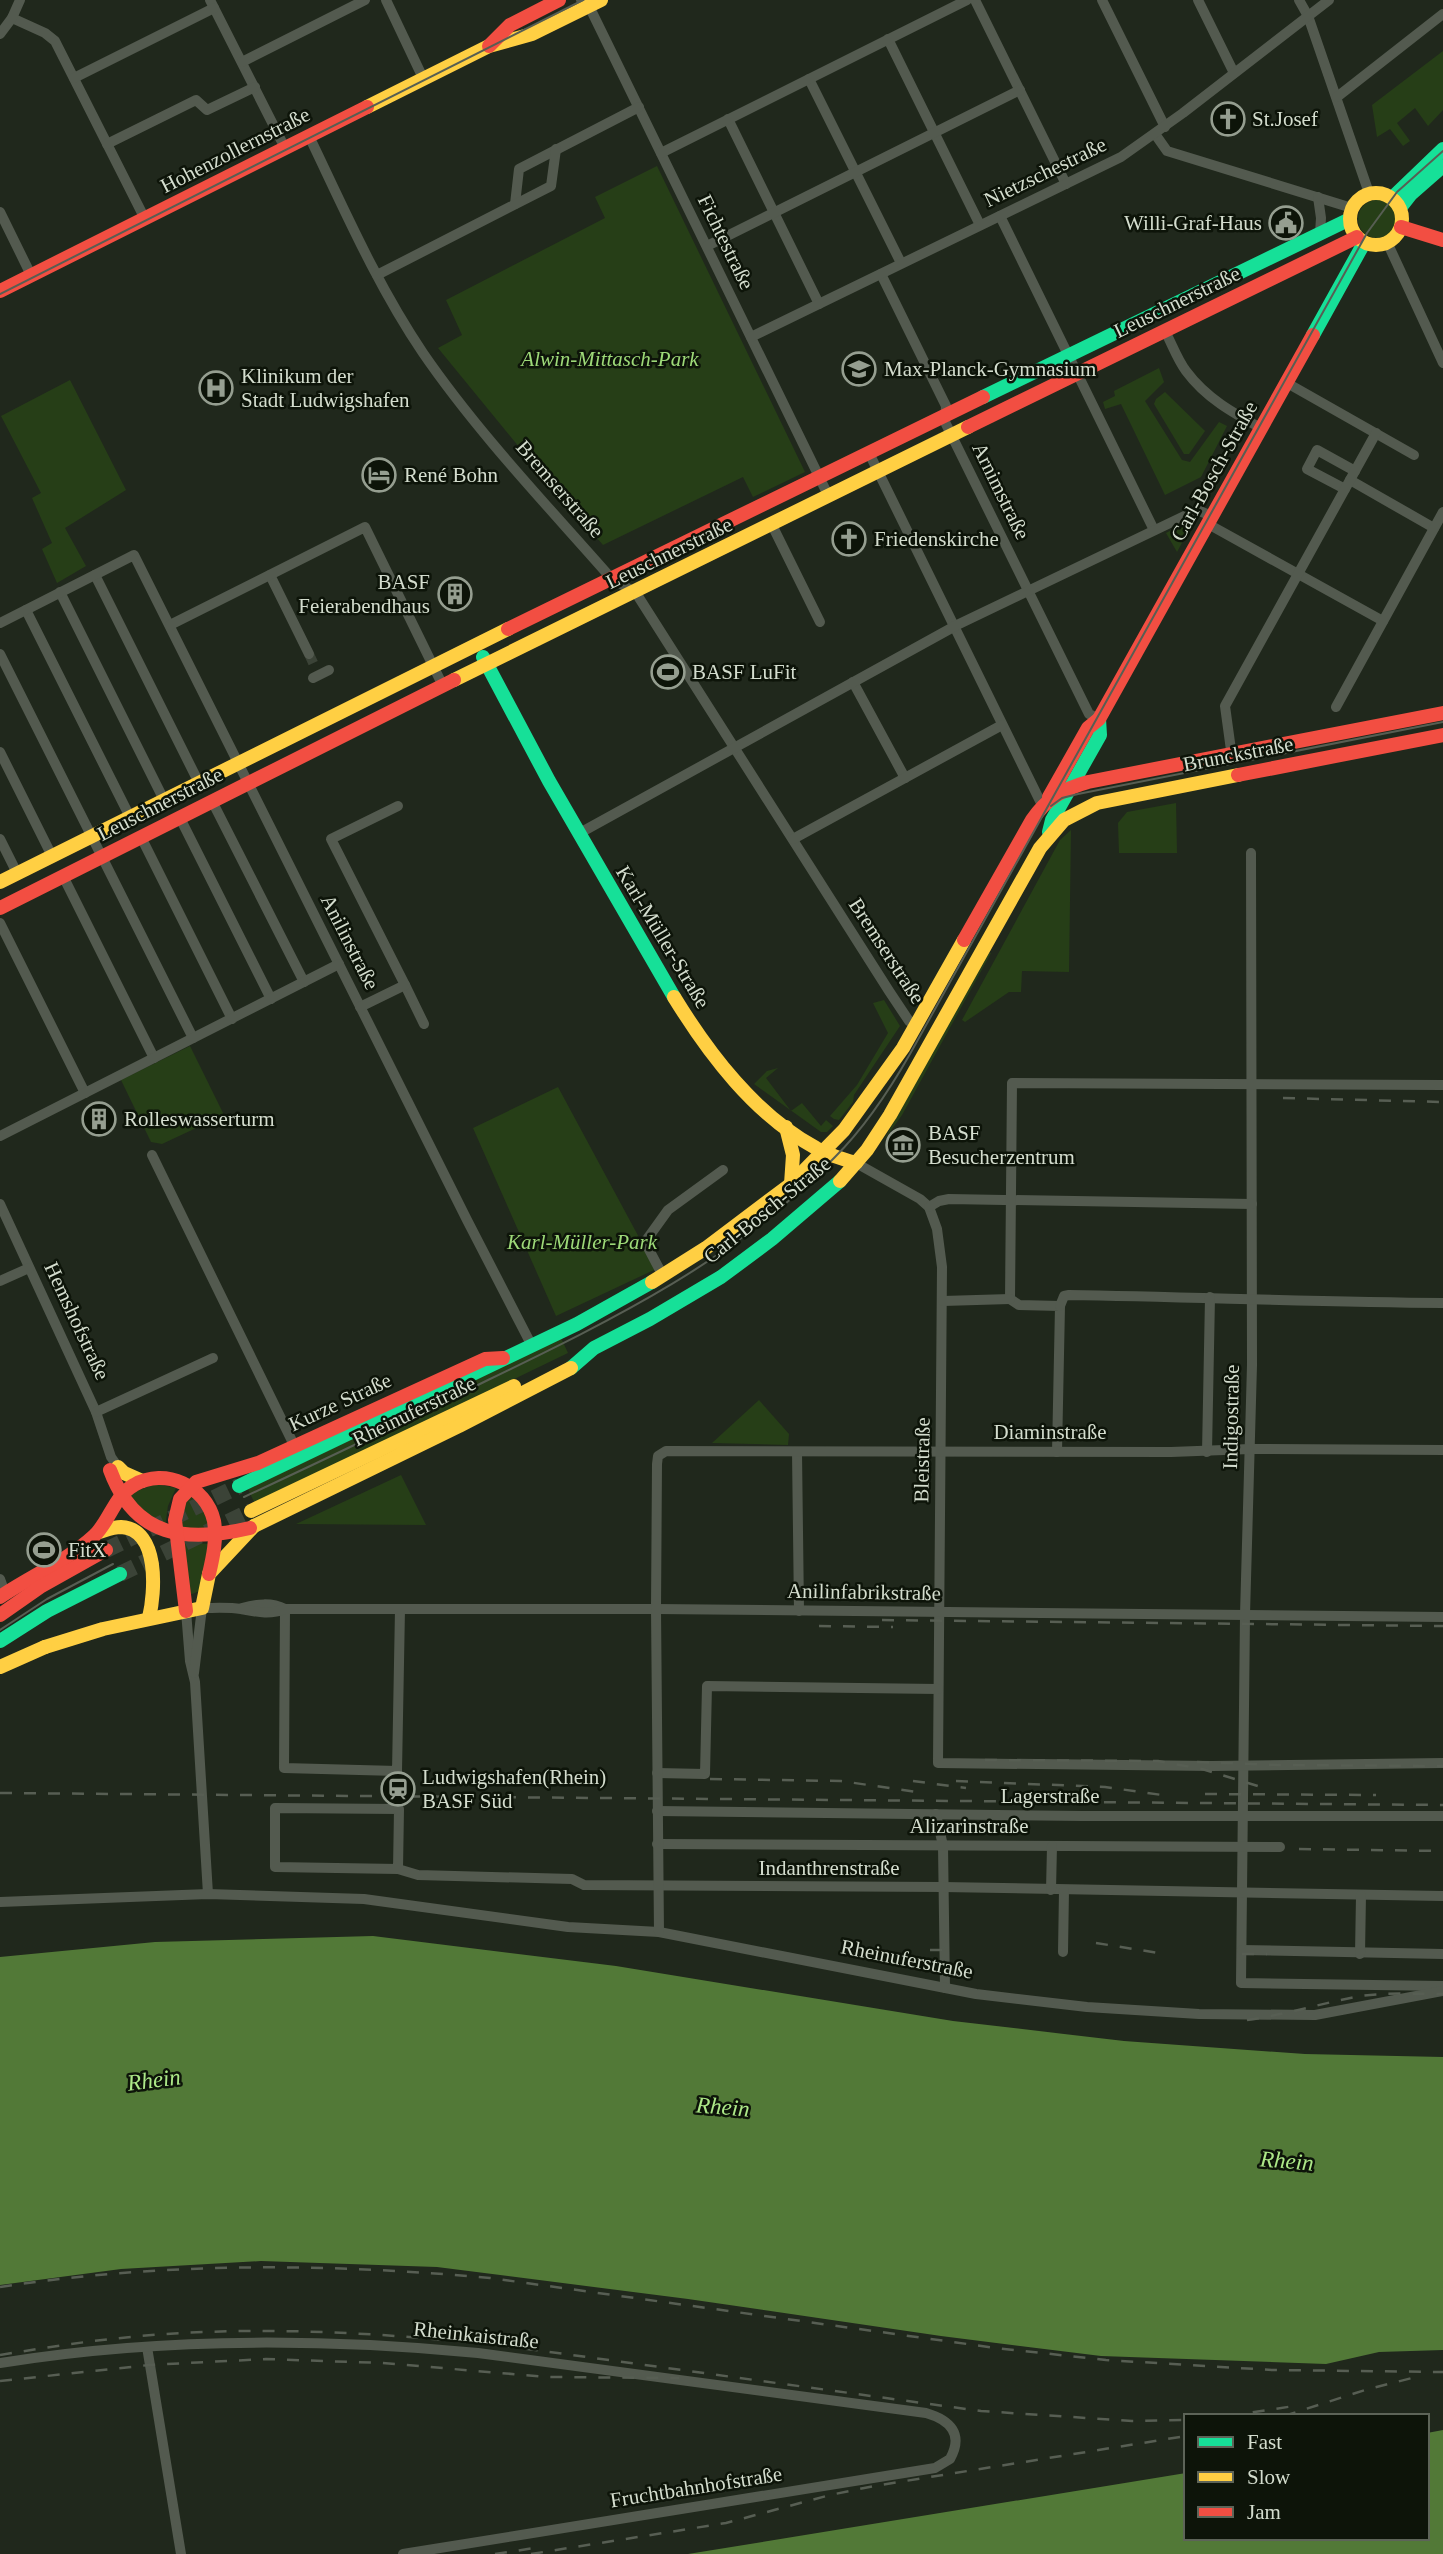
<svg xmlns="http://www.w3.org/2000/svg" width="1443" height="2554" font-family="'Times New Roman',serif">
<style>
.green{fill:#263e17}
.water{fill:#527937}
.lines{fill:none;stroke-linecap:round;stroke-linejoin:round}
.street-tunnel{stroke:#3b4337;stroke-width:10;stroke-dasharray:10 5;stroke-linecap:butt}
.primary-tunnel{stroke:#3b4337;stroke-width:16;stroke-dasharray:16 8;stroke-linecap:butt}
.street{stroke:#535a4f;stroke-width:10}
.fast{stroke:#16e098;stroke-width:14}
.slow{stroke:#ffcf43;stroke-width:14}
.jam{stroke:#f24e42;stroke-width:14}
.tram{stroke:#575e53;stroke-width:2}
.rail{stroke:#575e53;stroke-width:2.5;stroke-dasharray:12 12;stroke-linecap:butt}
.labels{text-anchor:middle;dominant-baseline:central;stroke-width:5;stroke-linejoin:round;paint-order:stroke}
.poi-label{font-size:21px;fill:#d4ddce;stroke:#0d1409;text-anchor:start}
.street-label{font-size:21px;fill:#d4ddce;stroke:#0d1409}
.park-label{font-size:21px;font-style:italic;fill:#9dd978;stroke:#0d1409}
.water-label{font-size:23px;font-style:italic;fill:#ade988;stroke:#0d1409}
</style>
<rect width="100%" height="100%" fill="#20281c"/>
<g class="green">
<polygon points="1443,51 1443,110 1428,126 1415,108 1397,123 1410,141 1403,146 1390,129 1377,137 1372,105"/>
<polygon points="657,166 805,472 753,497 743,477 603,545 533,464 438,348 462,335 446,300 605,218 595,197"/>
<circle cx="1377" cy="219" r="19"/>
<polygon points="1159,368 1164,382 1145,401 1182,460 1190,462 1219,422 1227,426 1201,477 1165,495 1121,404 1105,409 1103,402 1115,396 1114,391"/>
<polygon points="70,380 126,490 65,528 86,566 57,583 42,549 52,543 32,498 41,493 1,416"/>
<polygon points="1165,392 1205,431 1189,454 1184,454 1154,404 1156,399"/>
<polygon points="1185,523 1190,528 1177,552 1166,533"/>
<polygon points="1176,803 1177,853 1119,853 1118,823 1127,812"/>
<polygon points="1071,830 1069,972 1022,971 1021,992 1009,992 965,1022 962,1020 1060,840"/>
<polygon points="989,953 991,953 902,1115 882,1143"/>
<polygon points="884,1000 900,1026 854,1095 853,1102 839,1120 834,1119 830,1116 857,1085 888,1033 873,1003"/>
<polygon points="190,1046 224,1115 162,1144 151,1142 121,1080"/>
<polygon points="778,1068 766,1078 791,1111 802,1103 821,1126 826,1120 833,1126 827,1132 821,1132 754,1084 767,1071"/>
<polygon points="558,1087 656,1269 556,1316 473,1128"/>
<polygon points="561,1338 568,1353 255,1504 248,1489"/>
<polygon points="759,1400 789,1434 788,1445 712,1443"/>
<polygon points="401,1475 426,1525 296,1524"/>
<polygon points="156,1484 176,1488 168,1506 165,1527 127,1499 129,1494"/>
<polygon points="187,1493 199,1499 211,1530 182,1529 178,1510"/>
<polygon points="180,1542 210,1544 202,1590 187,1596"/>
</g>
<g class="water">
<polygon points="373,1936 616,1966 953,2021 1124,2041 1305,2054 1443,2057 1443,2350 1379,2352 1326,2364 1101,2356 941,2336 688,2299 437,2267 261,2261 121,2269 0,2285 0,1957 155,1942"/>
<polygon points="1443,2430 1443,2554 688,2554 1186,2473 1186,2538 1427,2538 1427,2433"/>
</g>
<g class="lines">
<polyline class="street-tunnel" points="309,654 315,667"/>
<g class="primary-tunnel">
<polyline points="106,1550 239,1486"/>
<polyline points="120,1574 251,1511"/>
</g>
<g class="street">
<polyline points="210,0 285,148"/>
<polyline points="386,0 423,78"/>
<polyline points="581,0 589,6 828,495"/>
<polyline points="975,0 1066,184"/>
<polyline points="1102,0 1165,127"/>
<polyline points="1198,0 1234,73"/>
<polyline points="1299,0 1308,16 1369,193"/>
<polyline points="12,18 45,33 55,41 145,219"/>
<polyline points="0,34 12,18 20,0"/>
<polyline points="888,39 980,225"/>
<polyline points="242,62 365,0"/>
<polyline points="74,78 214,8"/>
<polyline points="809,79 901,263"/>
<polyline points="1337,97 1443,14"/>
<polyline points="728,119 819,304"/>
<polyline points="1155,134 1167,151 1352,208"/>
<path d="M309,136c35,73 68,149 114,217 55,80 124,152 188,225l25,15 253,398 20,30 8,6"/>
<polyline points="107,144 196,100 207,110 255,87"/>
<polyline points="661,153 967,0"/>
<polyline points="1318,197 1321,218 1320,233"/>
<polyline points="515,204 519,169 639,107"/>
<polyline points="0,212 31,275"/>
<polyline points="1000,216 1154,530"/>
<polyline points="1387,242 1443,363"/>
<polyline points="707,246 1020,90"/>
<polyline points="881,274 946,406 945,422 1089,714 1099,719"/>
<polyline points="377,275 551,186 556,149"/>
<path d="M1165,331c7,13 12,28 21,40 20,27 47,42 75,57"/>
<polyline points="751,337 1121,157 1183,113 1329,0"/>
<polyline points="1287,383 1414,455"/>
<polyline points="869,453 1042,805"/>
<polyline points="1350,480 1434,528"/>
<polyline points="1345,489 1307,469 1317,450 1355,471"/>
<polyline points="1208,524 1383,621"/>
<polyline points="772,525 820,622"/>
<polyline points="95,575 199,783"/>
<polyline points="270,575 309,654"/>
<polyline points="60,592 164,800"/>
<polyline points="26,610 130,817"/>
<polyline points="0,623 134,555 467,1220 532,1346"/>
<polyline points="170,625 365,527 443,686"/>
<polyline points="0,654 193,1038"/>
<polyline points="313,678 329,670"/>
<polyline points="853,682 905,778"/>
<polyline points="1336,707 1443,512"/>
<polyline points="0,752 52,856"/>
<polyline points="1228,757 1231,750 1225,706 1376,433"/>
<polyline points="212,801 304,982"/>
<polyline points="180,818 271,999"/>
<polyline points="578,834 957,625 1197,510 1212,516"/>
<polyline points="141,837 232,1019"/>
<polyline points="0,839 17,873"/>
<polyline points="793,839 1002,725"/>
<polyline points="1251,853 1252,1365 1245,1615 1241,1983 1443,1986"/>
<polyline points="63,876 154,1058"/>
<polyline points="0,923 85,1093"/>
<polyline points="405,985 424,1024"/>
<polyline points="360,1007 405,985 331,839 398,806"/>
<polyline points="0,1136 339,964"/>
<polyline points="152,1155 295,1447"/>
<polyline points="856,1163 920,1199 929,1207 937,1229 942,1267 938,1763 1212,1766 1443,1763"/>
<polyline points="0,1204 96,1412 111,1457 118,1467"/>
<polyline points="929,1207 939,1201 949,1199 1252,1204"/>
<polyline points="663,1276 645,1242 668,1210 723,1170"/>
<polyline points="0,1281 29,1268"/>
<polyline points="1010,1299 1012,1083 1443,1085"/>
<polyline points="1010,1299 1019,1305 1060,1306 1057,1452"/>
<polyline points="943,1301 1010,1299"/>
<path d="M1060,1306l4,-10 5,-1c125,2 249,7 374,8"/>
<polyline points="96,1412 213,1358"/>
<polyline points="797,1452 799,1611"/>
<polyline points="1207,1452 1210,1297"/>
<polyline points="0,1579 5,1593"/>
<path d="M242,1608c15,-4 29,-6 43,1"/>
<polyline points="285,1609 284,1768 397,1771 400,1609"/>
<polyline points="186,1611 190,1661 195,1682 208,1894"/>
<path d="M194,1673l8,-65c13,0 27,-1 39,1 16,3 29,6 44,0h371l787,8"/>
<polyline points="657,1773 705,1774 707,1686 938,1689"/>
<polyline points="657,1811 1083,1816 1443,1816"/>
<polyline points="936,1814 943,1846 945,1988"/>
<polyline points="657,1844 1280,1847"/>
<polyline points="398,1869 399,1809 275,1808 275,1867 398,1869 418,1875 572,1879 584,1885 943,1887 1443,1896"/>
<polyline points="1051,1890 1052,1846"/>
<polyline points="0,1902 208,1894 364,1899 568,1927 659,1932 976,1994 1087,2007 1199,2014 1315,2015 1443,1991"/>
<polyline points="659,1932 656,1609 657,1464 658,1456 666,1451 1171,1452 1250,1449 1443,1450"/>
<polyline points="1242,1950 1443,1954"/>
<polyline points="1063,1952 1064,1890"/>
<polyline points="1360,1954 1361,1895"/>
<polyline points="147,2347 181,2554"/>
<path d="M0,2363c159,-26 319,-25 478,-10l448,60c24,7 38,21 24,46l-15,9 -532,86"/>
</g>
<g class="fast">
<polyline points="1392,198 1443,149"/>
<polyline points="1400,208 1411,194 1443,166"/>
<polyline points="1313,335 1364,243"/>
<polyline points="983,397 1350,219"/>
<polyline points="483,657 549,781 674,997"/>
<polyline points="1049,832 1052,820 1100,735 1099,719"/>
<polyline points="571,1368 594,1348 650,1319 721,1277 772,1239 840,1181"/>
<polyline points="239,1486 577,1324 652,1282"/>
<polyline points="0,1641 47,1611 120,1574"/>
</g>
<g class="slow">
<polyline points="367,107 489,46 532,34 601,0"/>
<circle cx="1376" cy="219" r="26"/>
<polyline points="454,680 968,427"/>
<polyline points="0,882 508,629"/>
<path d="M674,997c35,57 81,118 142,151 12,7 26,11 40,15"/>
<polyline points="786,1127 793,1155 791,1184"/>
<polyline points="840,1181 867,1150 890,1115 1040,848 1064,820 1097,803 1238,775"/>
<polyline points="652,1282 706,1248 791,1184 844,1130 903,1048 964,940"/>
<polyline points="118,1467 124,1473 142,1481"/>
<polyline points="251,1511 514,1386"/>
<polyline points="254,1526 459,1426 571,1368"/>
<path d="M99,1532c7,-2 14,-5 22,-5 39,2 34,66 28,91"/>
<polyline points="45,1647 103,1629 202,1608 209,1574 254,1526"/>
<polyline points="0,1667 45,1647"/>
</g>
<g class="jam">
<polyline points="489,46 510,25 559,0"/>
<polyline points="1401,227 1443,240"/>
<polyline points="0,291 367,107"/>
<polyline points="968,427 1357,237"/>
<polyline points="508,629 983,397"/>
<polyline points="1238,775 1443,735"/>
<polyline points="1049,797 1088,728 1099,719 1313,335"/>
<polyline points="0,908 454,680"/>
<path d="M964,940l68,-120c15,-22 31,-31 56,-38l355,-69"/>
<path d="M110,1470c25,68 76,73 140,58"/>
<path d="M0,1597c31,-21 67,-36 94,-61 16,-15 20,-40 40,-51 31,-18 72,1 80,36 3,18 -1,36 -5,53"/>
<polyline points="186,1611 175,1520 180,1499 196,1482 258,1463 485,1359 503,1358"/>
<polyline points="0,1615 40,1587 106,1550"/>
</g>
<g class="tram">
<polyline points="0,294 583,0"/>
<polyline points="1051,806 1062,798 1078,794 1443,722"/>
<path d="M244,1497c82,-38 163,-77 244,-117 124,-60 251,-122 347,-223 30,-30 54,-66 75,-103l457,-821 30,-41 46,-41"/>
<polyline points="0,1630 47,1599 113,1564"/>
</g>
<g class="rail">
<polyline points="1283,1098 1443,1102"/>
<polyline points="882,1620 1443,1626"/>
<polyline points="819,1626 893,1627"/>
<polyline points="985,1760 1158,1761 1202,1769 1261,1787"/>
<polyline points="1197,1762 1279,1765 1443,1766"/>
<polyline points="710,1779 841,1781 923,1793"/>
<polyline points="913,1781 966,1788"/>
<polyline points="956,1781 1105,1787 1162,1795"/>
<polyline points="0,1793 1443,1805"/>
<polyline points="1205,1794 1376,1795"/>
<polyline points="1299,1849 1443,1851"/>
<polyline points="1096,1943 1159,1953"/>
<polyline points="930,1950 944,1950"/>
<polyline points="1242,1954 1267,1954"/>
<path d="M1247,2020c37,-5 72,-16 108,-23 29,-5 59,-3 88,-3"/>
<path d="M0,2287c162,-25 327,-24 490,-9l506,70 110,12 166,10 171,2"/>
<path d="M0,2355c37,-6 74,-12 111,-16 131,-15 265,-7 395,7l475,65 151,10 54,-1"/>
<polyline points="0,2381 149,2365 266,2359 382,2363 548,2377 679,2378"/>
<polyline points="1229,2416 1294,2406"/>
<polyline points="1284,2416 1365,2390 1412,2378"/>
<polyline points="495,2554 541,2547"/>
<polyline points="531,2554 726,2523 830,2495 874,2486 1186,2436"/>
</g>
</g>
<defs>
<symbol id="church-ring" viewBox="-11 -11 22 22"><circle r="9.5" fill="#0d1409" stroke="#959e90" stroke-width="1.5"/><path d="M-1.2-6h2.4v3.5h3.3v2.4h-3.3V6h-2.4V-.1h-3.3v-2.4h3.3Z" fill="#959e90"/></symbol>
<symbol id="civic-ring" viewBox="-11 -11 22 22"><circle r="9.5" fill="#0d1409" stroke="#959e90" stroke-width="1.5"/><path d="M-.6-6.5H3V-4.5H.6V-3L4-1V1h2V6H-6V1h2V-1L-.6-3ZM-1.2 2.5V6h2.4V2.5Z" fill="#959e90"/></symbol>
<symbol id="school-ring" viewBox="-11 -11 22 22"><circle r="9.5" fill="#0d1409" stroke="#959e90" stroke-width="1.5"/><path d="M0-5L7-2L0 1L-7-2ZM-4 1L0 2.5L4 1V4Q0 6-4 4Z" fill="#959e90"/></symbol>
<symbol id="hospital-ring" viewBox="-11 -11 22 22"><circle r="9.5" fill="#0d1409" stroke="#959e90" stroke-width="1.5"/><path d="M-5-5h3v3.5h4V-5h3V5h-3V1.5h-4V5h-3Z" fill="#959e90"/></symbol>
<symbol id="hotel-ring" viewBox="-11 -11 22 22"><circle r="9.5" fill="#0d1409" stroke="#959e90" stroke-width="1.5"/><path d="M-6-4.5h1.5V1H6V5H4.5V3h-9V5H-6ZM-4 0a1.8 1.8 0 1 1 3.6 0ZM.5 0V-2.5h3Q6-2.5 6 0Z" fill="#959e90"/></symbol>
<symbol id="building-ring" viewBox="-11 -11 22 22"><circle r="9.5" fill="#0d1409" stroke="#959e90" stroke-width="1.5"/><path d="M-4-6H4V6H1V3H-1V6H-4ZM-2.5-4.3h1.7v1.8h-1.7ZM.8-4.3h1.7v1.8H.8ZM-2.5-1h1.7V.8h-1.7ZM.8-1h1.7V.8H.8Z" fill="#959e90"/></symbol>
<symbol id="stadium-ring" viewBox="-11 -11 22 22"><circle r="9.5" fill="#0d1409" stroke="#959e90" stroke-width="1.5"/><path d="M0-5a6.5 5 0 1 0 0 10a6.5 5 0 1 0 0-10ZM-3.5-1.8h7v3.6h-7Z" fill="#959e90"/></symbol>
<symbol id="museum-ring" viewBox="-11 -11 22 22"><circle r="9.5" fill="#0d1409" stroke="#959e90" stroke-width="1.5"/><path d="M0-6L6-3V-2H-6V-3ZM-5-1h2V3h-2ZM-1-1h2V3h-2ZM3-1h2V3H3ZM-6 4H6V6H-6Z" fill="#959e90"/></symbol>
<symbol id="station-ring" viewBox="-11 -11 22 22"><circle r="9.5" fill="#0d1409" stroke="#959e90" stroke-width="1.5"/><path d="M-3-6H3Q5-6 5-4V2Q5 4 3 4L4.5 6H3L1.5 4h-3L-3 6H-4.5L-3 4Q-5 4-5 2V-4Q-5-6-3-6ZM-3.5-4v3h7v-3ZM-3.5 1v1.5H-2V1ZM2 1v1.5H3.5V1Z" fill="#959e90"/></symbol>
</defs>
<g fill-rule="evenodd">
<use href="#church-ring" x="1209" y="100" width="38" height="38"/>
<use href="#civic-ring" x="1267" y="204" width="38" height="38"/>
<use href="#school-ring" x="840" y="350" width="38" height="38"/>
<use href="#hospital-ring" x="197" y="369" width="38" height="38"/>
<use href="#hotel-ring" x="360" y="456" width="38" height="38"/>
<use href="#church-ring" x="830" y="520" width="38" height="38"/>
<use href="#building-ring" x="436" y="575" width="38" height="38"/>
<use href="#stadium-ring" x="649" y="653" width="38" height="38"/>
<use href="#building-ring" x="80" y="1100" width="38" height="38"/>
<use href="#museum-ring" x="884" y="1126" width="38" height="38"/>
<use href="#stadium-ring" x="25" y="1531" width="38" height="38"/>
<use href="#station-ring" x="379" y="1770" width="38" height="38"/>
</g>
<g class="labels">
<g class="poi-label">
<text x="1252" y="119">St.Josef</text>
<text x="1262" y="223" text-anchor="end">Willi-Graf-Haus</text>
<text x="884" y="369">Max-Planck-Gymnasium</text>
<text x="241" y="376">Klinikum der<tspan x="241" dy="24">Stadt Ludwigshafen</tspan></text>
<text x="404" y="475">René Bohn</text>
<text x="874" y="539">Friedenskirche</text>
<text x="430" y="582" text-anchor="end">BASF<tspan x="430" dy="24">Feierabendhaus</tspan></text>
<text x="692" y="672">BASF LuFit</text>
<text x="124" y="1119">Rolleswasserturm</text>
<text x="928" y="1133">BASF<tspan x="928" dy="24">Besucherzentrum</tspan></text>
<text x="68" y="1550">FitX</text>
<text x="422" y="1777">Ludwigshafen(Rhein)<tspan x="422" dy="24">BASF Süd</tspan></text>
</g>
<g class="street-label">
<text transform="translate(235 150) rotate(-27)">Hohenzollernstraße</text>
<text transform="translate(1045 172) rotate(-26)">Nietzschestraße</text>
<text transform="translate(726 242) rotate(64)">Fichtestraße</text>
<text transform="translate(1177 302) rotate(-26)">Leuschnerstraße</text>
<text transform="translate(1214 471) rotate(-61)">Carl-Bosch-Straße</text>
<text transform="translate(560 489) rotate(49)">Bremserstraße</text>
<text transform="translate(1001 491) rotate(64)">Arnimstraße</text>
<text transform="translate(669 553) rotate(-26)">Leuschnerstraße</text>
<text transform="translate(1238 754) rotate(-11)">Brunckstraße</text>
<text transform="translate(160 804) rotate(-27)">Leuschnerstraße</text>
<text transform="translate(663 937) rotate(59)">Karl-Müller-Straße</text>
<text transform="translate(350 942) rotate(63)">Anilinstraße</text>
<text transform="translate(887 951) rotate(57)">Bremserstraße</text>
<text transform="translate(767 1210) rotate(-39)">Carl-Bosch-Straße</text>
<text transform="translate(77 1321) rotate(65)">Hemshofstraße</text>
<text transform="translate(340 1402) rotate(-25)">Kurze Straße</text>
<text transform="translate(414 1411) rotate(-26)">Rheinuferstraße</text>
<text transform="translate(1231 1417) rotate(-89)">Indigostraße</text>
<text x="1050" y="1432">Diaminstraße</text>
<text transform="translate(922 1460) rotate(-89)">Bleistraße</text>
<text transform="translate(864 1592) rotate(1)">Anilinfabrikstraße</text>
<text x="1050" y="1796">Lagerstraße</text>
<text x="969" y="1826">Alizarinstraße</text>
<text x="829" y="1868">Indanthrenstraße</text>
<text transform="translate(907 1959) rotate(11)">Rheinuferstraße</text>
<text transform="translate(476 2335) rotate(6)">Rheinkaistraße</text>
<text transform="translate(696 2487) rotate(-9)">Fruchtbahnhofstraße</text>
</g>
<g class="park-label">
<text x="610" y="359">Alwin-Mittasch-Park</text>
<text x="582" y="1242">Karl-Müller-Park</text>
</g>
<g class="water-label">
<text transform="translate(154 2080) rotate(-7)">Rhein</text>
<text transform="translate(723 2107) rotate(5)">Rhein</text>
<text transform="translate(1287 2161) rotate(5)">Rhein</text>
</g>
</g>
<rect x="1184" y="2414" width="245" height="126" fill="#0d1409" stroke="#5d6458" stroke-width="2"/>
<rect x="1198" y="2437" width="35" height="10" fill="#16e098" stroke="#5d6458" stroke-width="2"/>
<text x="1247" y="2449" font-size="21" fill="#d4ddce">Fast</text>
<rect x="1198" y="2472" width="35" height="10" fill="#ffcf43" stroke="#5d6458" stroke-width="2"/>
<text x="1247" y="2484" font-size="21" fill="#d4ddce">Slow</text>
<rect x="1198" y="2507" width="35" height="10" fill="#f24e42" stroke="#5d6458" stroke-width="2"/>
<text x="1247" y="2519" font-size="21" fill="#d4ddce">Jam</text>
</svg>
